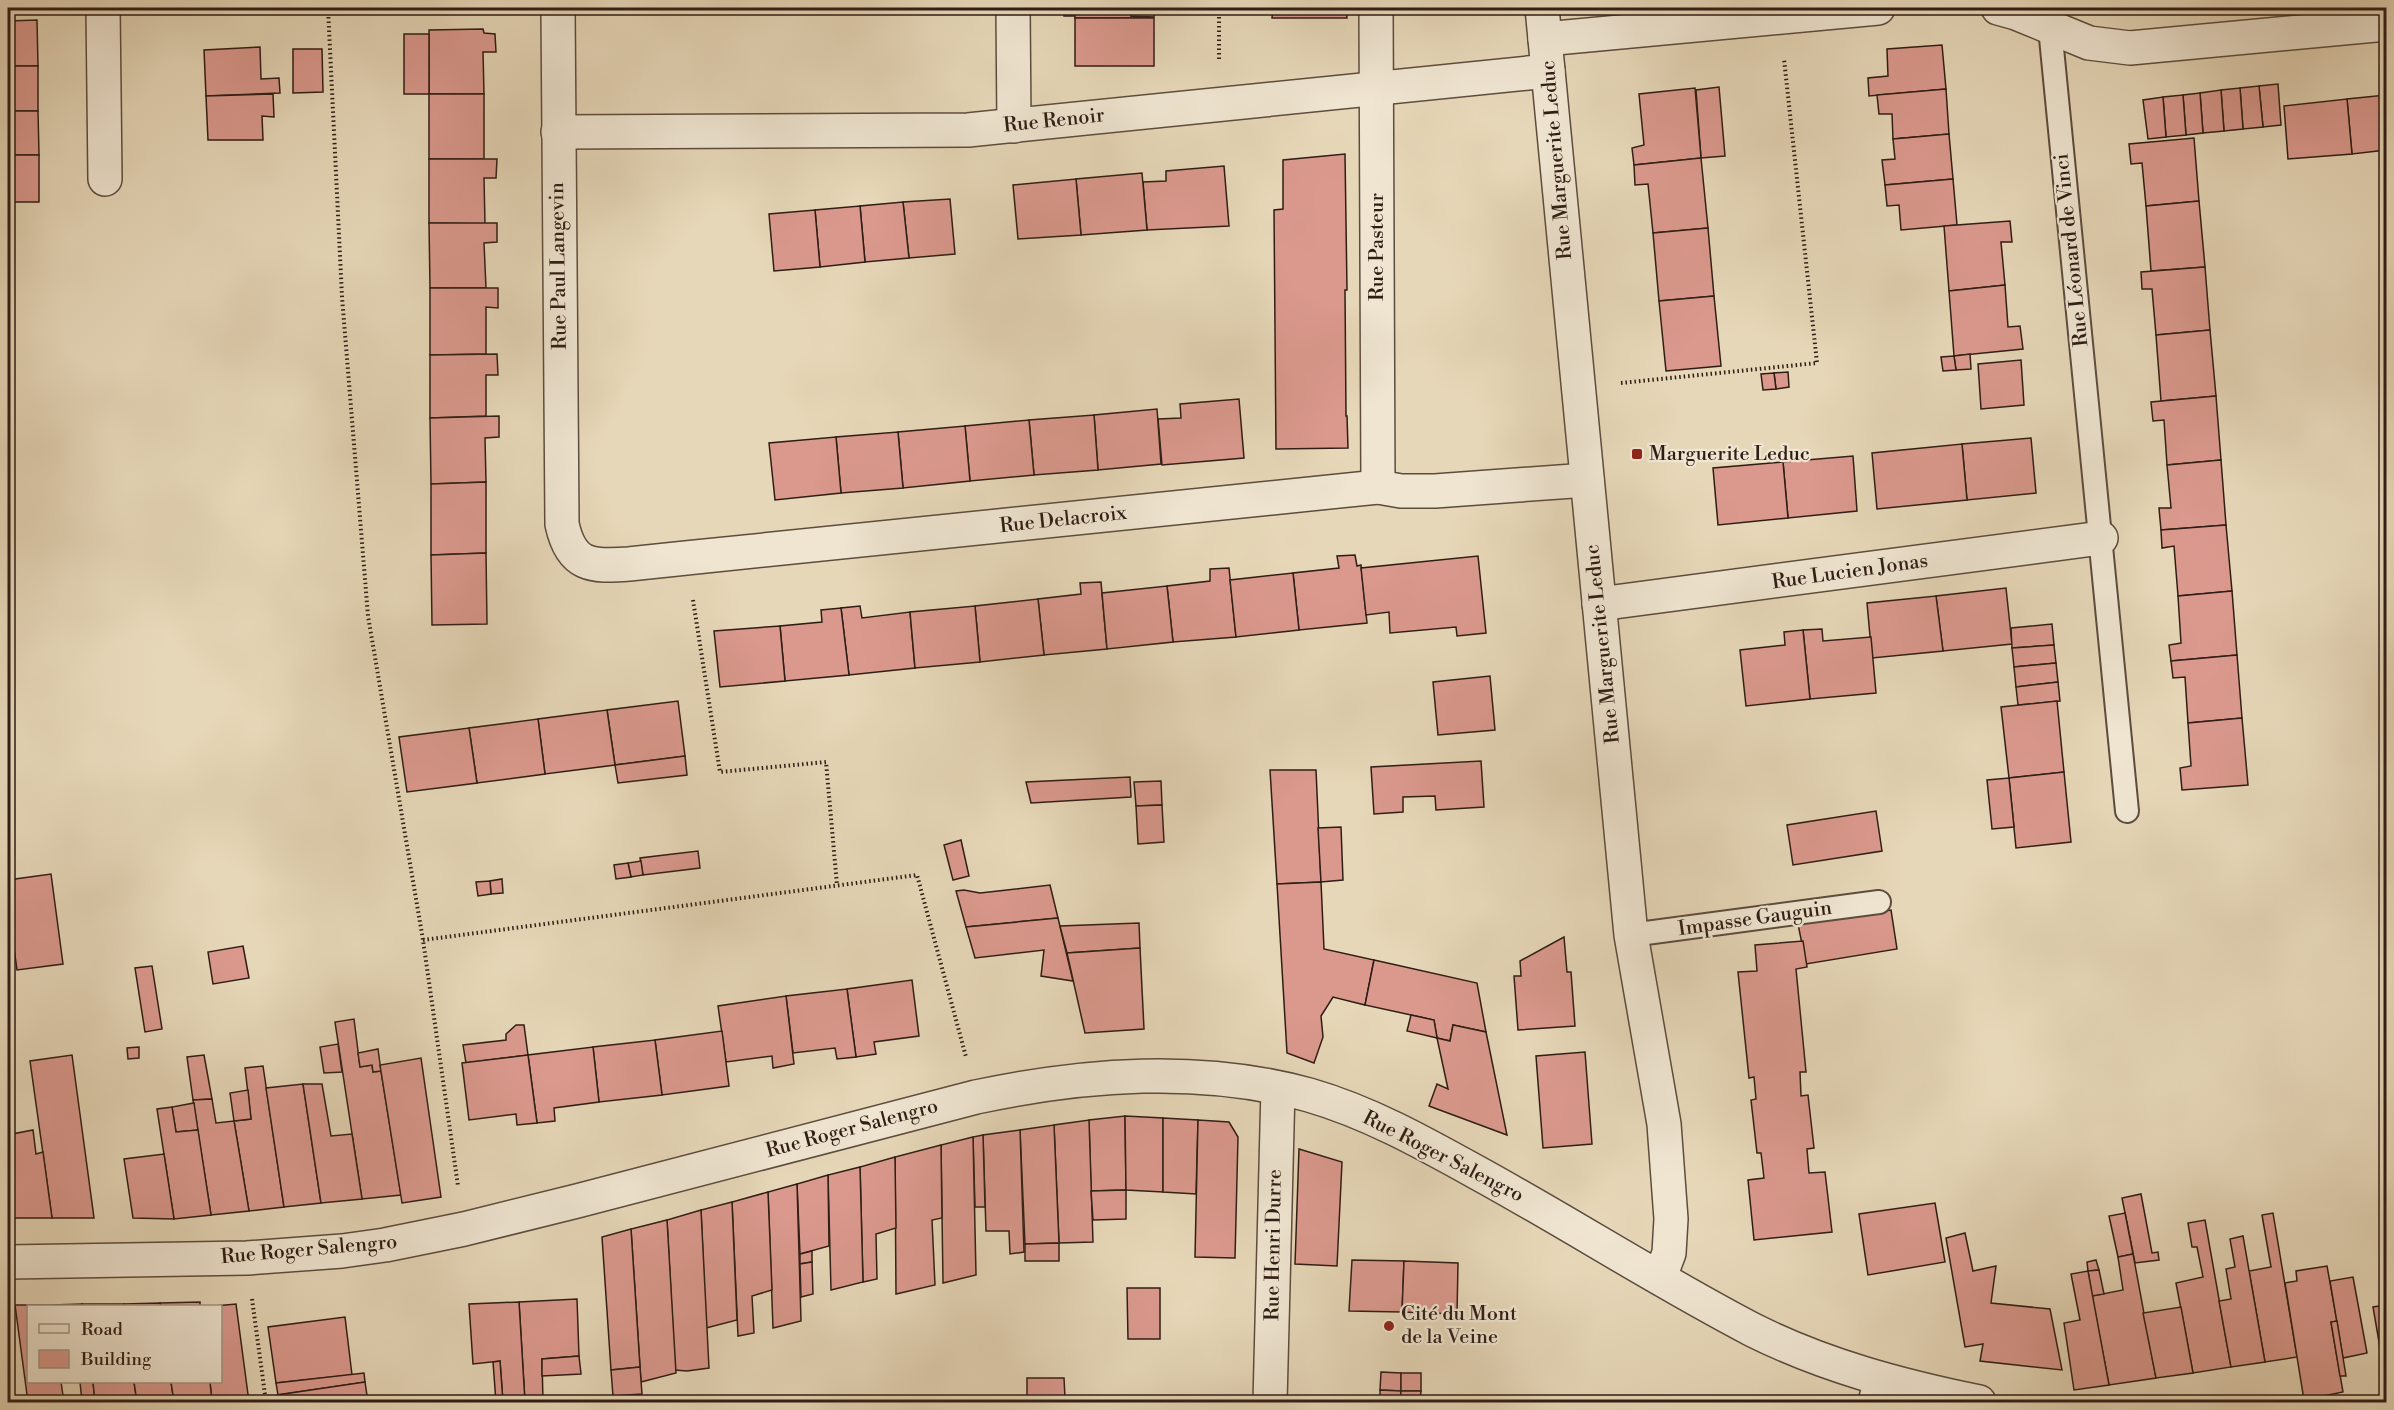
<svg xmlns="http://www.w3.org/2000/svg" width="2394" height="1410" font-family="'Libre Bodoni',serif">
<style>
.building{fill:#db998e;stroke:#2f1d15;stroke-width:1.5}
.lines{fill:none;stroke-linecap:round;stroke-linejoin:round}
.service-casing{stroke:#5d4c3e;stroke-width:26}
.minor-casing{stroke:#5d4c3e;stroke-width:36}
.tertiary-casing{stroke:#5d4c3e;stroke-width:36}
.path{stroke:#2f1d15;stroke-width:4;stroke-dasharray:1.5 3;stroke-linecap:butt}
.service{stroke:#efe5d1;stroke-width:22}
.minor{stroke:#efe5d1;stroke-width:33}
.tertiary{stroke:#efe5d1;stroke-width:33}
.poi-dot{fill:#8f2418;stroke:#efe5d1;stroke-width:2}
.labels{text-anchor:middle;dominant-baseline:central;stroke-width:4.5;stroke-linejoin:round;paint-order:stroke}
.street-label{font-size:20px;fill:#2f1d15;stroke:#efe5d1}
.poi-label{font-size:20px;fill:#2f1d15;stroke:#efe5d1;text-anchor:start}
</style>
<rect width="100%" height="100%" fill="#e6d7b8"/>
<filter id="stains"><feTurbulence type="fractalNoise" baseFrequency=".00333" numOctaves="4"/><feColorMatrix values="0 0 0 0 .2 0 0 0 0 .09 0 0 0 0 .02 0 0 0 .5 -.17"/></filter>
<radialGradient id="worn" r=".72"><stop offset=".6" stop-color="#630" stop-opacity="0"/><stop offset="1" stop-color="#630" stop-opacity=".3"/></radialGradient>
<g class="building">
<polygon points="1064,8 1131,8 1131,16 1154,18 1075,18 1075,16 1064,16"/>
<polygon points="1131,8 1154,8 1154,17 1131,16"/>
<polygon points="1273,8 1346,8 1347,18 1272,18"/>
<rect x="1075" y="18" width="79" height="48"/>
<polygon points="37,20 38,66 8,66 8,21"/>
<polygon points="483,29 484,33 495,34 496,52 483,52 484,94 429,94 429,30"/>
<rect x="404" y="34" width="25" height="60"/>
<polygon points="1942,45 1946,89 1869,96 1868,78 1888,76 1887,49"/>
<polygon points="260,47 261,79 279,78 280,93 206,96 204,50"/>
<polygon points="293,49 322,49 323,92 293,93"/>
<rect x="8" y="66" width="30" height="45"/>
<polygon points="2278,84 2281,125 2263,127 2259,86"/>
<polygon points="2259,86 2263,127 2243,129 2240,88"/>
<polygon points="1719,87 1725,156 1701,158 1696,90"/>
<polygon points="1695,88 1701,158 1634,165 1632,148 1644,145 1639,94"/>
<polygon points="2240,88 2243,129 2224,131 2221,90"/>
<polygon points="1946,89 1949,134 1893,139 1892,114 1879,114 1877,95"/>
<polygon points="2221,90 2224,131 2203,133 2200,93"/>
<polygon points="2200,93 2203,133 2186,135 2183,95"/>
<polygon points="273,94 274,117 262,116 263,140 208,140 206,96"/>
<rect x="429" y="94" width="55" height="65"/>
<polygon points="2183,95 2186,135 2166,137 2163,97"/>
<polygon points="2386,95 2386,150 2352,154 2347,99"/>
<polygon points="2163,97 2166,137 2148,139 2143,100"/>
<polygon points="2347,99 2352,154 2288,159 2284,106"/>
<polygon points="8,111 38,111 39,155 8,155"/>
<polygon points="1949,134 1953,179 1885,185 1882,160 1895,159 1893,139"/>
<polygon points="2194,138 2199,201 2146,206 2142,163 2131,164 2129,144"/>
<polygon points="1345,154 1347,290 1345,290 1346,416 1347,416 1348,448 1276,449 1274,210 1283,209 1283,160"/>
<rect x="8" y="155" width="31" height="47"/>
<polygon points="1701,158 1708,228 1653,233 1648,184 1635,185 1634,165"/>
<polygon points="429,159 497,159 496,178 484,178 485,224 429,223"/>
<polygon points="1224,166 1229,226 1147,230 1143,182 1166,181 1166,171"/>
<polygon points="1142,173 1147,230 1081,235 1076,179"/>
<polygon points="1076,179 1081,235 1018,239 1013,185"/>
<polygon points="1953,179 1957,225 1901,230 1899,205 1887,206 1885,185"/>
<polygon points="950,199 955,254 909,258 903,202"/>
<polygon points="2199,201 2205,267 2151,271 2146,206"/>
<polygon points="903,202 909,258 865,262 860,206"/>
<polygon points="860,206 865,262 820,267 815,210"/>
<polygon points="815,210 820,267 774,271 769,214"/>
<polygon points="2010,221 2012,242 2001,242 2005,285 1949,291 1944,226"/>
<polygon points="429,223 497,223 497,242 484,243 486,288 430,288"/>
<polygon points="1708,228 1714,296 1659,301 1653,233"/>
<polygon points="2205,267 2210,330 2156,335 2152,289 2142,289 2141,272"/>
<polygon points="2005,285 2008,327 2020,326 2023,349 1954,356 1949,291"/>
<polygon points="430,288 498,288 498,308 486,307 486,354 430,355"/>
<polygon points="1714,296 1721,366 1666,371 1659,301"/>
<polygon points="2210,330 2216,396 2161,401 2156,335"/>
<polygon points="497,354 498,375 486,375 486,416 430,418 430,355"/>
<polygon points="1970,354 1971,369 1956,370 1954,356"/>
<polygon points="1954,356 1956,370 1943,371 1941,357"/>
<polygon points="2021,360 2024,405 1981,409 1978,364"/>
<polygon points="1788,372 1789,387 1776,389 1774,373"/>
<polygon points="1774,373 1776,389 1763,390 1761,374"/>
<polygon points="2216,396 2221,460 2167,465 2164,420 2153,421 2151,402"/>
<polygon points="1239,399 1244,458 1162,465 1158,419 1181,418 1180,404"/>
<polygon points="1157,409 1161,464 1098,470 1094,415"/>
<polygon points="1094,415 1098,470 1034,475 1029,420"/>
<polygon points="499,416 499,437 485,438 486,482 431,484 430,418"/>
<polygon points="1029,420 1034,475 970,481 965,426"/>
<polygon points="965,426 970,481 903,488 898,432"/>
<polygon points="898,432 903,488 841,493 836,437"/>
<polygon points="836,437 841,493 775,500 769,443"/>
<polygon points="2031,438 2036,493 1967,500 1962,444"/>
<polygon points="1962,444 1967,500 1877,509 1872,453"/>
<polygon points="1853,456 1857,511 1788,518 1783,462"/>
<polygon points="2221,460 2226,525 2161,530 2159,508 2171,508 2167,465"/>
<polygon points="1783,462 1788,518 1718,525 1713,468"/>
<polygon points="486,482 486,553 431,555 431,484"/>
<polygon points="2226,525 2232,591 2178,596 2174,546 2162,548 2161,530"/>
<polygon points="486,553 487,624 432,625 431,555"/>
<polygon points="1355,555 1357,566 1361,565 1367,623 1299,630 1293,573 1339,568 1337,556"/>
<polygon points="1478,556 1486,633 1457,636 1456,627 1390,633 1389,612 1366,615 1361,568"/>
<polygon points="1229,568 1236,637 1173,642 1167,586 1210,581 1210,569"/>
<polygon points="1293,573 1299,630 1236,637 1230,580"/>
<polygon points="1101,582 1107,649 1044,655 1038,599 1081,594 1080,583"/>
<polygon points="1167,586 1173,642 1107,649 1102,593"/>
<polygon points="2006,588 2012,644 1943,651 1936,596"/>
<polygon points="2232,591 2237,655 2171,661 2169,645 2181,643 2178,596"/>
<polygon points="1936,596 1943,651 1872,658 1867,603"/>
<polygon points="1038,599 1044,655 980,662 975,606"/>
<polygon points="860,606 862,618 910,612 915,668 849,675 841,608"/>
<polygon points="975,606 980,662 915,668 910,612"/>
<polygon points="841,608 849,675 785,681 780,626 822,622 821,610"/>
<polygon points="2052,624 2054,645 2012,648 2011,628"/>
<polygon points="780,626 785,681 720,687 714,631"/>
<polygon points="1822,629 1823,641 1871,637 1876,693 1810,699 1803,630"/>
<polygon points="1803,630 1810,699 1746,706 1740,650 1785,645 1784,632"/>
<polygon points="2054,645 2056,663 2014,667 2012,648"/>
<polygon points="2237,655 2242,718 2188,723 2185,677 2173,678 2171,661"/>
<polygon points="2056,663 2058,682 2016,687 2014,667"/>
<polygon points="1490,676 1495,730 1438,735 1433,682"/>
<polygon points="2058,682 2060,701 2018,705 2016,687"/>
<polygon points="678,701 685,756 615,765 607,710"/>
<polygon points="2057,701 2064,772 2009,778 2001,707"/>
<polygon points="607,710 615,765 545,774 538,719"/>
<polygon points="2242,718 2248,785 2182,790 2180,768 2191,766 2188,723"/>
<polygon points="538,719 545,774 477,783 469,728"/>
<polygon points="469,728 477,783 407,792 399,737"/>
<polygon points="685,756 687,775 618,783 615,765"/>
<polygon points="1481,761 1484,807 1436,810 1435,796 1403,797 1403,812 1374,814 1371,767"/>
<polygon points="1270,770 1316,770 1321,882 1277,884"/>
<polygon points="2064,772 2071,842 2016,848 2009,778"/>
<polygon points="1130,777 1131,797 1031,803 1026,782"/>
<polygon points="2009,778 2014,827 1992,829 1987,780"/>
<polygon points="1161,781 1162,805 1136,806 1134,782"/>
<polygon points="1162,805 1164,842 1138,844 1136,806"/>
<polygon points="1876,811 1882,851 1793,865 1787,825"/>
<polygon points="1341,827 1343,880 1321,882 1318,828"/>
<polygon points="961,840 969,876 953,880 944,845"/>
<polygon points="698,851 700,868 643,875 640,858"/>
<polygon points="641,861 643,875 631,877 628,863"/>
<polygon points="628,863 631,877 616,879 614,865"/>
<polygon points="51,874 63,964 17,970 8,903 8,880"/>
<polygon points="502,879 503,893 491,894 490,881"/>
<polygon points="490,881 491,894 478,896 476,882"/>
<polygon points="1321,882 1324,949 1374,960 1365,1005 1333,997 1321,1016 1323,1037 1314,1063 1287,1053 1277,884"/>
<polygon points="1050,885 1058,918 966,927 956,891 964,890 980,893"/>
<polygon points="1891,910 1897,949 1806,964 1798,924"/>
<polygon points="1058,918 1073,981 1041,976 1044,950 975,958 966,927"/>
<polygon points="1139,923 1140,948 1067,953 1060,926"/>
<polygon points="1564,937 1567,972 1571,972 1575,1026 1518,1030 1514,976 1521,976 1520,961"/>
<polygon points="1803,941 1807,967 1796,969 1806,1072 1800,1072 1801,1096 1808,1095 1814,1148 1807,1149 1809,1173 1825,1172 1832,1232 1754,1240 1748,1180 1764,1178 1761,1153 1757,1153 1751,1100 1756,1099 1754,1077 1749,1078 1738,972 1757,971 1755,945"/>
<polygon points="243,946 249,978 213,984 208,952"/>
<polygon points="1140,948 1144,1029 1085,1033 1067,953"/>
<polygon points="1374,960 1477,983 1486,1032 1453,1025 1450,1041 1437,1038 1434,1020 1365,1005"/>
<polygon points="152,966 162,1029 145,1032 135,968"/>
<polygon points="912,980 919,1036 874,1042 876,1054 856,1057 847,989"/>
<polygon points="847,989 856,1057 837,1059 835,1048 793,1053 786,996"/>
<polygon points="786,996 794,1064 773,1068 772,1056 726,1062 718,1006"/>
<polygon points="1411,1015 1434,1020 1437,1038 1407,1031"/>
<polygon points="354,1019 360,1067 372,1065 373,1072 381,1071 401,1195 362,1199 335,1022"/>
<polygon points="516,1025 524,1025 528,1055 466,1063 463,1045 506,1040 506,1034"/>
<polygon points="1453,1025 1486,1032 1507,1135 1429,1106 1437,1084 1448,1089 1437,1038 1450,1041"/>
<polygon points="722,1031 729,1086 662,1095 655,1040"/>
<polygon points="655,1040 662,1095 599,1102 593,1047"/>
<polygon points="338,1044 342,1072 324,1073 320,1047"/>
<polygon points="139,1047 139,1058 128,1059 127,1048"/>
<polygon points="593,1047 599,1102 554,1108 555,1121 537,1123 528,1055"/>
<polygon points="378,1049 381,1071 373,1072 372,1065 360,1067 358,1053"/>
<polygon points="1585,1052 1592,1144 1543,1148 1536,1056"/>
<polygon points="72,1055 94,1218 52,1218 30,1061"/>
<polygon points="204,1055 212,1099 193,1100 187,1057"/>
<polygon points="528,1055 537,1123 517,1125 516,1114 469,1120 462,1063"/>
<polygon points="421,1058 441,1197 402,1203 380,1065"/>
<polygon points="263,1066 284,1207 249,1211 234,1121 251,1119 245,1068"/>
<polygon points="303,1084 321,1203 284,1207 266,1088"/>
<polygon points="303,1084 322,1084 331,1136 352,1134 362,1199 321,1203"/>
<polygon points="248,1090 251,1119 234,1121 230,1093"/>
<polygon points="8,1099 12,1134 33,1130 36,1154 43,1152 52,1218 10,1218 8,1202"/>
<polygon points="212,1099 216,1123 234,1121 249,1211 211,1215 193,1100"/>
<polygon points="194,1103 198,1130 176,1132 172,1107"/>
<polygon points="172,1107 176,1132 198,1130 211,1215 174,1219 157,1109"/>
<polygon points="1125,1116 1126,1190 1091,1191 1089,1120"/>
<polygon points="1125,1116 1163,1118 1163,1192 1126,1190"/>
<polygon points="1163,1118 1198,1120 1196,1194 1163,1192"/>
<polygon points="1089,1120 1093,1242 1059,1243 1054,1125"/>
<polygon points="1198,1120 1229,1122 1238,1137 1235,1258 1195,1257"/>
<polygon points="1054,1125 1059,1243 1025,1244 1020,1130"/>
<polygon points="1020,1130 1024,1252 1010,1254 1009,1231 986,1231 983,1135"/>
<polygon points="983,1135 985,1207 975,1207 973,1137"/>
<polygon points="973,1137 976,1275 943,1283 941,1145"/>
<polygon points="941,1145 942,1218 932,1220 935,1285 896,1294 895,1157"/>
<polygon points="1299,1149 1342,1162 1337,1266 1295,1264"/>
<polygon points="164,1154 174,1219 133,1218 124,1159"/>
<polygon points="895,1157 896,1228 876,1234 877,1279 863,1282 860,1167"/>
<polygon points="860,1167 863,1282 831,1290 828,1175"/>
<polygon points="828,1175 829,1246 800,1254 797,1184"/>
<polygon points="797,1184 801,1321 773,1328 768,1192"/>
<polygon points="1126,1190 1126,1219 1093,1220 1091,1191"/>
<polygon points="768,1192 772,1290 752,1296 754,1333 738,1336 732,1202"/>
<polygon points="2141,1194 2152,1253 2158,1252 2159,1260 2135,1263 2122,1198"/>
<polygon points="732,1202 737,1320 706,1328 701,1210"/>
<polygon points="1935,1203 1945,1262 1868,1275 1859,1214"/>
<polygon points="701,1210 709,1368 687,1371 675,1370 667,1220"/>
<polygon points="2125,1213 2133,1254 2118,1257 2109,1216"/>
<polygon points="2273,1213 2297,1357 2265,1362 2249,1271 2271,1267 2262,1215"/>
<polygon points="667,1220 676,1373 641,1382 631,1229"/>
<polygon points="2205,1220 2231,1367 2193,1373 2176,1283 2203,1277 2197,1247 2192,1247 2188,1223"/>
<polygon points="631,1229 640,1367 611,1370 602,1237"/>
<polygon points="1965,1233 1973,1271 1996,1266 1991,1303 2050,1309 2062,1370 1980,1361 1983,1344 1965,1347 1946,1238"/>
<polygon points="2243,1236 2265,1362 2231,1367 2219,1301 2231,1299 2226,1269 2235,1267 2230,1239"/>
<polygon points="1059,1243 1059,1261 1025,1261 1025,1244"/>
<polygon points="812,1251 812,1262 800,1264 800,1254"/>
<polygon points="2133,1254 2156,1378 2109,1385 2092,1296 2123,1290 2118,1257"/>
<polygon points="1352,1260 1404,1261 1402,1312 1349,1311"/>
<polygon points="2096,1260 2099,1270 2088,1271 2087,1262"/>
<polygon points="1404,1261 1458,1263 1457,1314 1402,1312"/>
<polygon points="812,1262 813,1294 801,1297 800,1264"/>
<polygon points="2327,1266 2337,1321 2331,1322 2343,1392 2304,1400 2285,1283 2297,1281 2296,1271"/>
<polygon points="2099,1270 2104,1294 2092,1296 2088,1271"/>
<polygon points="2088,1271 2109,1385 2074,1390 2064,1323 2080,1320 2071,1274"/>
<polygon points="2353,1277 2367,1353 2343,1358 2330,1281"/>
<polygon points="1127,1288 1160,1288 1160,1339 1128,1339"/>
<polygon points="577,1299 579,1356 542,1359 543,1402 525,1402 519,1302"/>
<polygon points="200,1302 200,1306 161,1306 160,1303"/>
<polygon points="519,1302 525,1402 503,1402 500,1361 473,1364 469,1304"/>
<polygon points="160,1303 161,1306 124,1306 124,1304"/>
<polygon points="82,1304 124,1304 124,1306 83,1306"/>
<polygon points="82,1304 83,1306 51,1305"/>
<polygon points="236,1304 249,1402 212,1402 210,1382 220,1382 220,1306 214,1306"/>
<polygon points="15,1305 51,1305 28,1306 28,1382 61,1382 64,1402 28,1402"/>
<polygon points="2386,1305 2386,1383 2373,1307"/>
<polygon points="2181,1307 2193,1373 2156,1378 2143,1313"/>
<polygon points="345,1317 352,1375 276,1383 268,1327"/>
<polygon points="2337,1321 2346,1376 2340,1376 2331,1322"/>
<polygon points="579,1356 581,1374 542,1376 542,1359"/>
<polygon points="500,1361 503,1402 496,1402 493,1362"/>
<polygon points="640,1367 642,1394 613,1396 611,1370"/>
<polygon points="1381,1372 1401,1373 1401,1391 1380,1390"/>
<polygon points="364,1373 365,1382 278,1395 276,1383"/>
<rect x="1401" y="1373" width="20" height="18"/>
<polygon points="1027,1378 1064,1378 1065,1398 1027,1398"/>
<polygon points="80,1382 93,1382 95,1402 82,1402"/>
<polygon points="93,1382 134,1382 137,1402 95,1402"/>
<polygon points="134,1382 171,1382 174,1402 137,1402"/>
<polygon points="171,1382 210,1382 212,1402 174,1402"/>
<polygon points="365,1382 368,1402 278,1402 277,1395"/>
<polygon points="1380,1390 1401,1391 1400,1402 1380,1402"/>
<polygon points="1401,1391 1421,1391 1420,1402 1400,1402"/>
<polygon points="482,1396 483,1402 452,1402 452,1397"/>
</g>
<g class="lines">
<defs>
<g id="service">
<polyline points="2050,28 2127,811"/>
<polyline points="1631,935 1879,902"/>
</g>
<g id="minor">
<polyline points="103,8 105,179"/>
<path d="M558,8l4,516c9,42 29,43 67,40 19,-2 38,-4 57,-6l692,-71 23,4h34l152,-11"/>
<polyline points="1013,8 1014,126"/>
<polyline points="1376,8 1378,487"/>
<polyline points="1542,8 1631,935 1664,1124 1671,1219 1669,1253 1660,1277"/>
<polyline points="1998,8 2016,13 2089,43 2130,48 2386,24"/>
<polyline points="1545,39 1878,8"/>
<polyline points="558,132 968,130 1548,71"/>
<polyline points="1599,604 2101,538"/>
<polyline points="1270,1402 1278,1088"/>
<polyline points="1875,1402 1881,1380"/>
</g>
<path id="tertiary" d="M8,1262l239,-4 95,-7 43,-6 79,-16 113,-28 399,-104c109,-23 224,-32 333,-2 59,17 113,47 167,77 93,51 183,109 277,158 72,36 148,56 226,72"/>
</defs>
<use href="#service" class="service-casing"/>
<use href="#minor" class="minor-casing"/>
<use href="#tertiary" class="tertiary-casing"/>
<g class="path">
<polyline points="328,8 342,297 368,616 423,940 458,1186"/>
<polyline points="1219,8 1219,62"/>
<polyline points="1621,383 1817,363 1784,59"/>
<polyline points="693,600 720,772 826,762 837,885"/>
<polyline points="423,940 917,875 966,1057"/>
<polyline points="252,1299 266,1402"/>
</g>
<use href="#service" class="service"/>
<use href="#minor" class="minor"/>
<use href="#tertiary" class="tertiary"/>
</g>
<g class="poi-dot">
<rect x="1631" y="448" width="12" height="12" rx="3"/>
<circle cx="1389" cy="1326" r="6"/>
</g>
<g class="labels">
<g class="street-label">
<text transform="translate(1054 121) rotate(-6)">Rue Renoir</text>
<text transform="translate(1557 160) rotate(-95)">Rue Marguerite Leduc</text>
<text transform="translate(1377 247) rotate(-90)">Rue Pasteur</text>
<text transform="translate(2072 250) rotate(-96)">Rue Léonard de Vinci</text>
<text transform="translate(559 266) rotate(-91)">Rue Paul Langevin</text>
<text transform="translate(1063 520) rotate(-6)">Rue Delacroix</text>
<text transform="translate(1850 572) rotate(-8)">Rue Lucien Jonas</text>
<text transform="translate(1603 644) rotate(-96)">Rue Marguerite Leduc</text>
<text transform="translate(1755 919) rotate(-8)">Impasse Gauguin</text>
<text transform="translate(852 1129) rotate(-15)">Rue Roger Salengro</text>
<text transform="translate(1443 1157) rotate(27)">Rue Roger Salengro</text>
<text transform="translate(1274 1245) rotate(-89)">Rue Henri Durre</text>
<text transform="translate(309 1250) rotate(-5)">Rue Roger Salengro</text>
</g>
<g class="poi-label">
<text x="1649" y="454">Marguerite Leduc</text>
<text x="1401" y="1314">Cité du Mont<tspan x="1401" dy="23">de la Veine</tspan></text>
</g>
</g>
<rect width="2394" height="1410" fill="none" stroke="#e6d7b8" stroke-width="30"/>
<rect x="9" y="9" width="2376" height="1392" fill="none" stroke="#2f1d15" stroke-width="3"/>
<rect x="15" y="15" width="2364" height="1380" fill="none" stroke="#2f1d15" stroke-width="1.5"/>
<rect x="27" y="1305" width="195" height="78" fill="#efe5d1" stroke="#a29586" stroke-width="1.5"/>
<rect x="39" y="1324" width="30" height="9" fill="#efe5d1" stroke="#a29586" stroke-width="1.5"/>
<text x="81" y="1335" font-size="18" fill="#2f1d15">Road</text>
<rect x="39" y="1350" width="30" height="18" fill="#db998e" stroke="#a29586" stroke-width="1.5"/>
<text x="81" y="1365" font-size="18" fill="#2f1d15">Building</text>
<rect width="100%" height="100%" filter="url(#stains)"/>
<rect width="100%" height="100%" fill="url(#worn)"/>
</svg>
